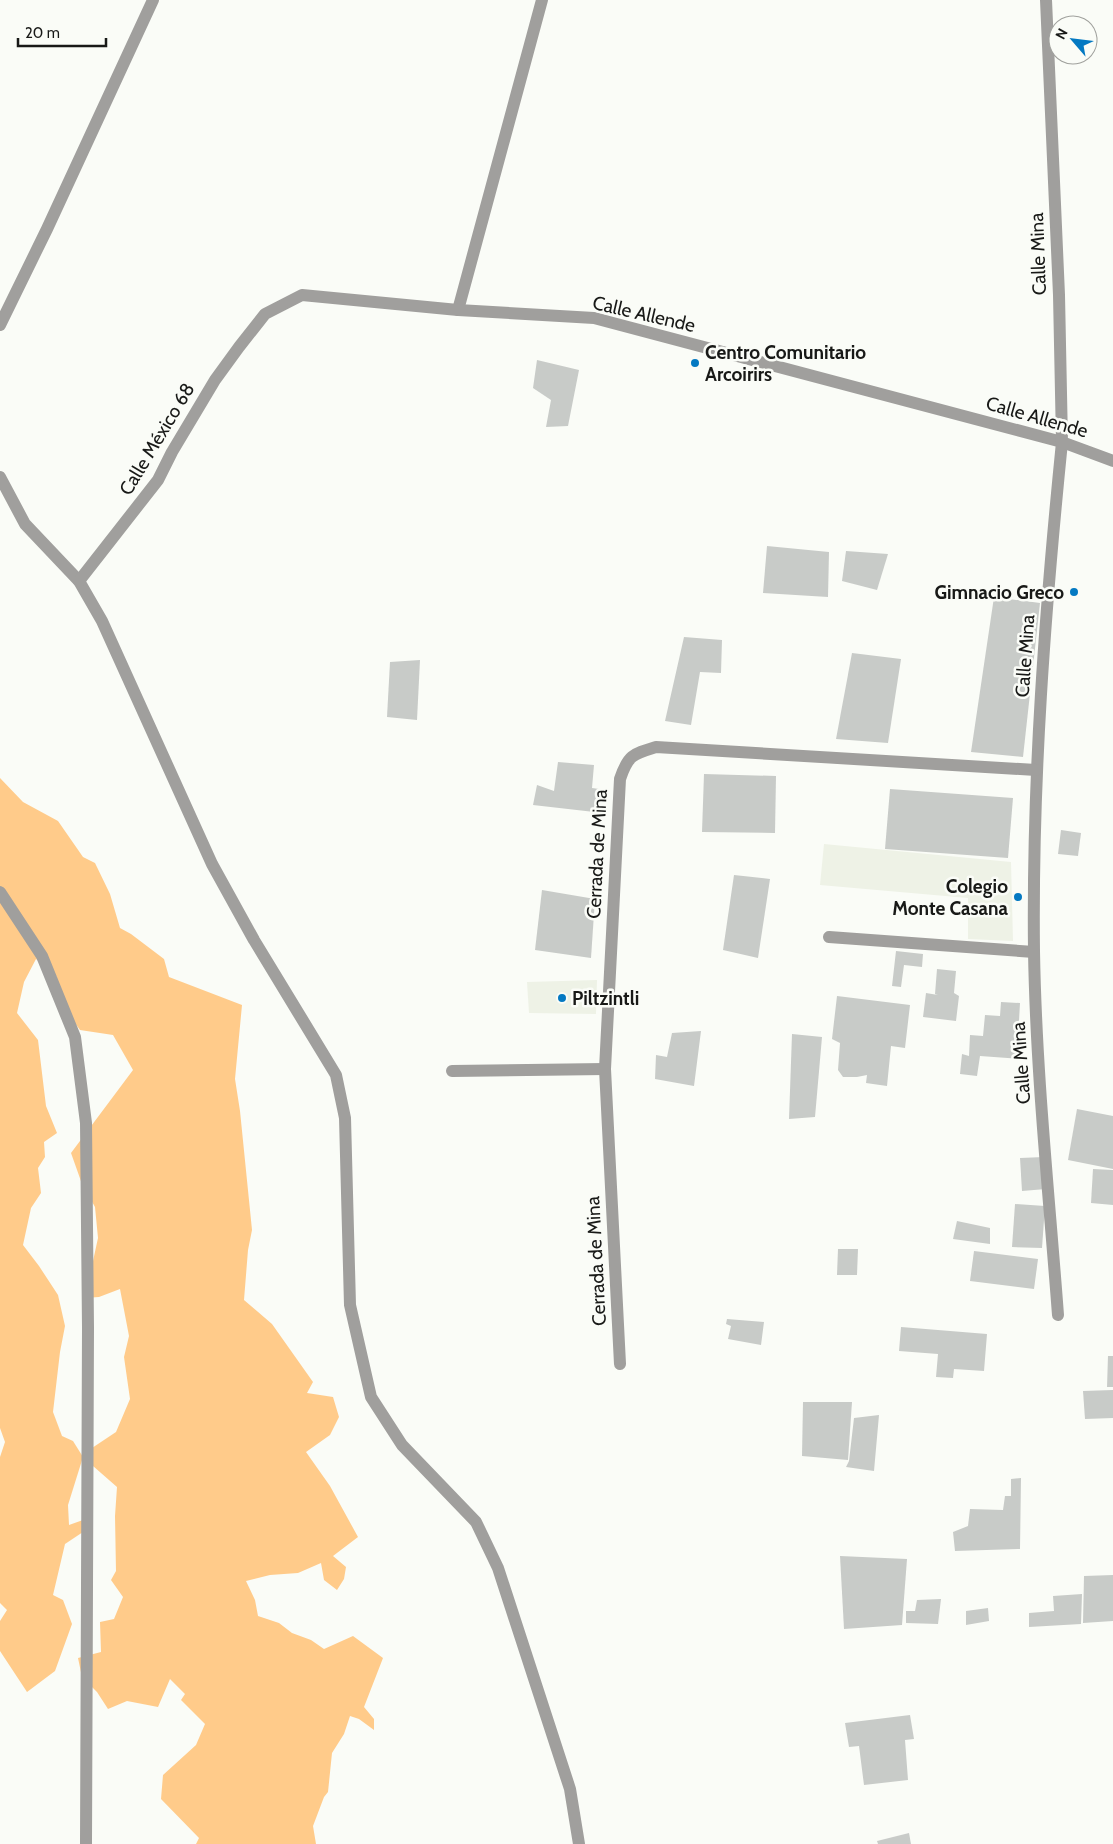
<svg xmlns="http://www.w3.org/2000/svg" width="1113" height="1844" font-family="Cabin,sans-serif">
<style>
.built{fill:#eef2e6}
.green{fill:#ffcb8a}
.building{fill:#c8cbc8}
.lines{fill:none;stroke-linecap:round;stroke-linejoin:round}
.service{stroke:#a09f9d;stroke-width:12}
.minor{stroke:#a09f9d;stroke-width:12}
.tertiary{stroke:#a09f9d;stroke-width:12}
.poi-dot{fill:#0479c2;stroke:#fafcf7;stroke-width:2}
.labels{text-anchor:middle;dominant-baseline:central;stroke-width:5;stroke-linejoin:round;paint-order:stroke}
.street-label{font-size:19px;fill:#181917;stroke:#fafcf7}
.poi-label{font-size:19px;font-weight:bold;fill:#181917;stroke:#fafcf7;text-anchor:start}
</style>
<rect width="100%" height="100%" fill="#fafcf7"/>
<g class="built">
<polygon points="824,844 1011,862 1013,941 968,939 968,898 820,885"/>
<polygon points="597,980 596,1014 529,1013 527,982"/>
</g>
<polygon class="green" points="0,778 23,802 58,821 83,857 95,863 110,894 120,928 131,934 164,959 169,977 242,1005 235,1079 240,1111 252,1230 248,1250 244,1300 272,1324 313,1382 307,1393 333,1397 339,1417 330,1435 306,1452 330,1486 358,1537 333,1556 346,1567 344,1579 337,1590 324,1580 321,1563 298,1573 270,1575 246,1581 255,1600 258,1616 279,1623 292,1633 311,1640 324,1649 353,1636 383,1658 364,1707 374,1719 374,1730 359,1719 350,1716 344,1734 332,1753 328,1792 324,1797 313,1826 316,1844 196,1844 199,1838 161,1799 163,1775 196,1745 205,1724 181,1700 185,1694 170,1679 158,1707 127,1701 108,1709 97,1692 82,1677 78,1658 101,1652 100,1622 114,1619 123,1597 111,1580 116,1571 115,1516 117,1487 93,1466 92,1448 116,1432 130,1399 124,1357 129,1336 120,1289 99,1297 85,1298 98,1238 95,1207 82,1184 71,1153 133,1070 113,1035 80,1030 56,997 57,977 36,959 24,982 17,1013 38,1040 46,1106 57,1133 44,1142 45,1157 38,1168 41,1193 31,1208 23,1245 39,1266 58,1295 65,1326 60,1352 53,1412 62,1436 73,1441 83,1457 68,1505 69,1525 83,1520 92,1526 65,1544 53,1595 63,1600 72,1624 55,1671 27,1692 0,1651 0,1621 7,1610 0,1603 0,1457 5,1442 0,1428"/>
<g class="building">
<polygon points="537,360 579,370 568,426 546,427 551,400 533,388"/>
<polygon points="767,546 829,552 828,597 763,593"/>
<polygon points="846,551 888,554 877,590 842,581"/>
<polygon points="994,597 1040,603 1023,757 971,752"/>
<polygon points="684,637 722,640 721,673 700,672 691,725 665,721"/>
<polygon points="852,653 901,659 888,743 836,739"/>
<polygon points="420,660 417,720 387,717 390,662"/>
<polygon points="558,762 594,765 592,788 606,790 603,813 533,805 537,785 554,791"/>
<polygon points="704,774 776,776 775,833 702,832"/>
<polygon points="890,789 1013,798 1008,858 885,849"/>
<polygon points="1061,830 1081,833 1078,856 1058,854"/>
<polygon points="734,875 770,879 758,958 723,950"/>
<polygon points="542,890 595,899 591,958 535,950"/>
<polygon points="896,951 923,954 922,967 904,965 901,987 892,986"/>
<polygon points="937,969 956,971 954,993 959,996 956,1021 923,1017 926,993 938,995 935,994"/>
<polygon points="837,996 910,1005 905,1048 891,1046 887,1086 866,1083 867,1075 857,1077 843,1077 838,1070 840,1043 832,1039"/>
<polygon points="1001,1002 1020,1003 1018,1039 1022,1039 1021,1059 980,1056 977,1076 960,1074 962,1054 969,1056 970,1035 983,1036 985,1015 1000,1016"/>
<polygon points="701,1031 694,1086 655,1079 656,1055 667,1057 672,1033"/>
<polygon points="792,1034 822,1037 815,1117 789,1119"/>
<polygon points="1077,1109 1113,1116 1113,1169 1068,1160"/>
<polygon points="1044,1157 1046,1189 1022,1191 1020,1158"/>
<polygon points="1093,1169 1113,1170 1113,1205 1091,1203"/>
<polygon points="1015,1204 1045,1206 1042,1248 1012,1247"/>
<polygon points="957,1221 990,1228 990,1244 953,1239"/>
<polygon points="838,1249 858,1249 857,1275 837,1275"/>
<polygon points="974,1251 1038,1259 1034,1289 970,1281"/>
<polygon points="727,1319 764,1322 761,1345 728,1339 731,1326 726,1324"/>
<polygon points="901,1327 987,1334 984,1371 954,1369 953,1378 936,1377 938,1354 899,1351"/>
<polygon points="1108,1356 1113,1356 1113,1387 1107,1387"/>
<polygon points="1113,1390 1113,1418 1085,1419 1083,1391"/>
<polygon points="803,1402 852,1402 848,1460 802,1456"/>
<polygon points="879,1415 874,1471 846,1467 849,1461 854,1418"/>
<polygon points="1021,1478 1020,1549 955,1551 953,1532 968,1526 970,1509 1003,1510 1005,1496 1011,1496 1011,1479"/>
<polygon points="840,1556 907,1559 902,1625 844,1629"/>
<polygon points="1113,1575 1113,1621 1083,1623 1084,1576"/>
<polygon points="1082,1594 1081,1624 1029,1627 1029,1613 1054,1611 1053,1596"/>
<polygon points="941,1599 938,1624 906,1623 906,1611 915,1611 917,1600"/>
<polygon points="988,1608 989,1621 966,1625 966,1611"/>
<polygon points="910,1715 914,1739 905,1740 908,1780 864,1785 859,1746 849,1747 845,1723"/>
<polygon points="909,1833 911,1844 878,1844 877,1841"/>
</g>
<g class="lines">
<polyline class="service" points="829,937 1034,952"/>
<g class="minor">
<polyline points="458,310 542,0"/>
<polyline points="0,477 25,524 79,581 102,621 212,864 254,940 336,1075 345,1118 350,1305 371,1397 402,1445 476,1522 498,1568 570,1789 579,1844"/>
<path d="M79,581l79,-101 14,-28 43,-72 24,-33 26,-33 37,-19 156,15 136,8 468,124c-17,169 -30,339 -28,509 2,122 15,243 24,364"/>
<polyline points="452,1071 605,1069"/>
<path d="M620,1364l-15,-295 15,-290c8,-24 13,-25 36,-32l380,23"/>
</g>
<g class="tertiary">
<polyline points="1046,0 1059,295 1062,442 1113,461"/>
<polyline points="0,325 47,229 153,0"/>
<polyline points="0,892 42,956 75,1037 86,1123 88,1328 86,1844"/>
</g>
</g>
<g class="poi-dot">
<circle cx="695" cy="363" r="5"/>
<circle cx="1074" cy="592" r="5"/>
<circle cx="1018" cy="897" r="5"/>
<circle cx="562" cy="998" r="5"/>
</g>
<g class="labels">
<g class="street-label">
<text transform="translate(1038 254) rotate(-92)">Calle Mina</text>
<text transform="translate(644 314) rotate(13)">Calle Allende</text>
<text transform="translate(1037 417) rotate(16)">Calle Allende</text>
<text transform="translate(157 439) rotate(-59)">Calle México 68</text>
<text transform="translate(1025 656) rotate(-86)">Calle Mina</text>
<text transform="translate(597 854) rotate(-87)">Cerrada de Mina</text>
<text transform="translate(1021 1063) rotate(-94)">Calle Mina</text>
<text transform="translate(596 1261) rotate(-93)">Cerrada de Mina</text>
</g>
<g class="poi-label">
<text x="705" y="352">Centro Comunitario<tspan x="705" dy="22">Arcoirirs</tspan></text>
<text x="1064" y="592" text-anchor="end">Gimnacio Greco</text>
<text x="1008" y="886" text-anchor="end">Colegio<tspan x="1008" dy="22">Monte Casana</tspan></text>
<text x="572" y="998">Piltzintli</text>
</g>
</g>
<g transform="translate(1073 40) rotate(298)"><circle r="24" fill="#fafcf7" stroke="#a0a19d"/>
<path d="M0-4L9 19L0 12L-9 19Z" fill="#0479c2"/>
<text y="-8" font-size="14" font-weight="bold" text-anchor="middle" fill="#181917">N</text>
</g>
<path d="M18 38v8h88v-8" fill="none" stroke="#181917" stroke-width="2.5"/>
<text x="25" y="38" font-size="15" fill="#181917" stroke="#fafcf7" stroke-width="4" paint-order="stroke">20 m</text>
</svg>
